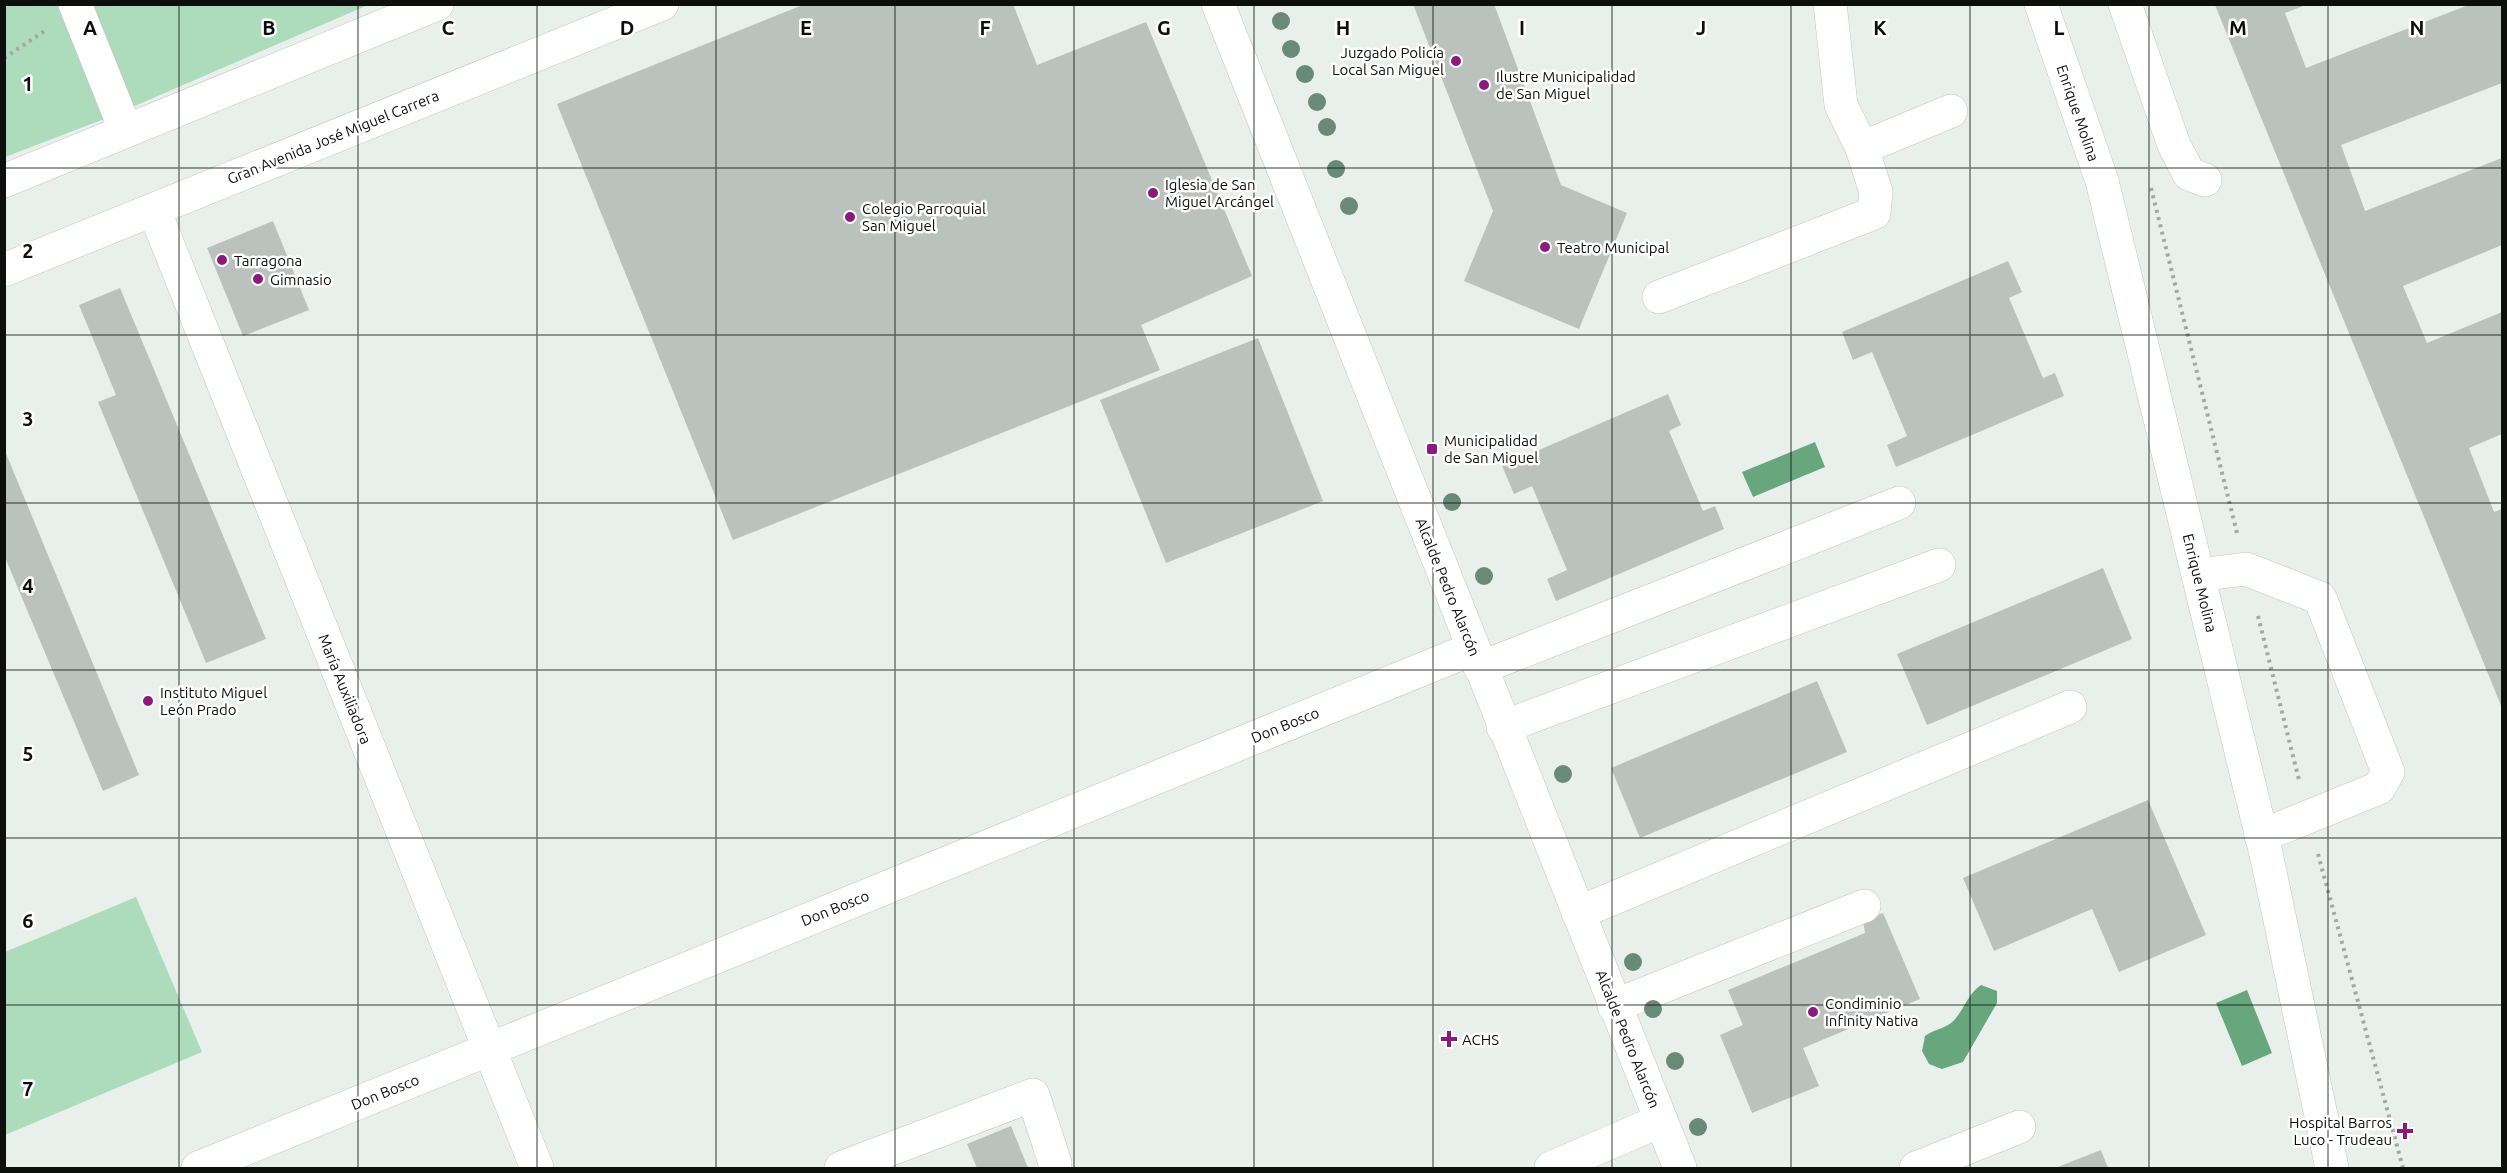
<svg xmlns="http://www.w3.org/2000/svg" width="2507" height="1173" font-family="Ubuntu,sans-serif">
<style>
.green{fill:#acdcbb}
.water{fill:#68a77e}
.building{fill:#bbc2bd}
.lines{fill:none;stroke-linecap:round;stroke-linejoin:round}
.minor-casing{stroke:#c0c7c2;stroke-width:34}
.major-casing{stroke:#c0c7c2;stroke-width:34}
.path{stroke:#a3a8a4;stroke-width:4;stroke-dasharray:3 4.5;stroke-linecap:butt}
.minor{stroke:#fff;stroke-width:33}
.major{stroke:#fff;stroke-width:33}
.tree{fill:#6a8a79}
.grid{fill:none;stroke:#0d0f0d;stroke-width:1.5;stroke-opacity:0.55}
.poi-dot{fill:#8c1a7c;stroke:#fff;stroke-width:2}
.labels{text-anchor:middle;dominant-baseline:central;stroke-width:5;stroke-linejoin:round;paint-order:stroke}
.poi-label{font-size:15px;fill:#0d0f0d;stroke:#fff;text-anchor:start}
.street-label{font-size:15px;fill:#0d0f0d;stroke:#fff}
.grid-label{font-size:20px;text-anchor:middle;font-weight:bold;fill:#0d0f0d;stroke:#fff;stroke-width:5;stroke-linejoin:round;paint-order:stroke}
</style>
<rect width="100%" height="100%" fill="#e9f0eb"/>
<g class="green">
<polygon points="5,5 368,5 107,118 5,157"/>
<polygon points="136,897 202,1052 5,1135 5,952"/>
</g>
<g class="water">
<polygon points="1815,442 1825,467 1753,497 1742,472"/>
<path d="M1981,985l16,6v12l-34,59 -21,7 -13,-5 -7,-13 3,-15c8,-6 18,-7 26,-13 13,-11 16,-29 30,-38z"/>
<polygon points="2247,990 2272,1053 2242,1066 2216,1003"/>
</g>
<g class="building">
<polygon points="805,4 1013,4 1037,65 1146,22 1252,276 1141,325 1160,370 733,540 557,104"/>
<polygon points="1413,4 1494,4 1561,185 1627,213 1579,329 1464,281 1493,211"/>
<polygon points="2471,4 2502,4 2502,83 2341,145 2365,211 2502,158 2502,245 2403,286 2427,343 2502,312 2502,434 2469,448 2494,512 2502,509 2502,708 2215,5 2306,5 2285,13 2306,68"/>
<polygon points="273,221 309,310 243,336 207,248"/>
<polygon points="2008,261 2022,292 2009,298 2043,378 2055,373 2064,396 1896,467 1887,445 1907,436 1872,352 1853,360 1842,332"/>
<polygon points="120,288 266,639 206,663 98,402 116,395 79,305"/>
<polygon points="1258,338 1323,501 1166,563 1100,400"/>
<polygon points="1668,394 1681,425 1669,431 1703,511 1715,506 1724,529 1556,601 1547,579 1567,570 1532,486 1514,494 1502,466"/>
<polygon points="5,451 139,775 103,791 4,555"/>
<polygon points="2103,568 2132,639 1927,725 1897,654"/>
<polygon points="1817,681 1847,752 1640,838 1611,768"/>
<polygon points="2148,800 2206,935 2119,972 2092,909 1994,951 1963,878"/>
<polygon points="1883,913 1920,999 1803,1048 1819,1086 1752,1113 1720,1035 1743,1025 1728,990 1865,933 1863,921"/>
<polygon points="1011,1126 1028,1168 977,1168 967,1144"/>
<polygon points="2101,1150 2108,1168 2055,1168"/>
</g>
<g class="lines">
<defs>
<g id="minor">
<polyline points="75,4 126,131"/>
<polyline points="1218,4 1680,1168"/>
<polyline points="2041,4 2102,181 2267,858 2332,1168"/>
<polyline points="2125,4 2174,145 2189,174 2205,180"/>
<polyline points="1862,148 1951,111"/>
<polyline points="154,210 537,1168"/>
<polyline points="1659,297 1874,213 1876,192 1862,148 1841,105 1830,4"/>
<polyline points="2198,575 2246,569 2320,598 2388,772 2379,788 2261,836"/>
<polyline points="1480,668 1899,503"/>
<polyline points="1503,727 1939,565"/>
<polyline points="1578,913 2070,707"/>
<polyline points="1614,1006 1864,906"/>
<polyline points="198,1168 1472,649"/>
<polyline points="841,1168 1033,1095 1055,1163"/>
<polyline points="1551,1168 1660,1121"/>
<polyline points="1916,1168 2019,1127"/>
</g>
<g id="major">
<polyline points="4,181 437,4"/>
<polyline points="4,270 662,4"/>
</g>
</defs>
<use href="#minor" class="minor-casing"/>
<use href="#major" class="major-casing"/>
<g class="path">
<polyline points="4,58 46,30"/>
<polyline points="2151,188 2237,533"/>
<polyline points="2258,616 2299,780"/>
<polyline points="2318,854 2403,1168"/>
</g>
<use href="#minor" class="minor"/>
<use href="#major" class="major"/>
</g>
<g class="tree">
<circle cx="1281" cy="21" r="9"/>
<circle cx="1291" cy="49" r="9"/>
<circle cx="1305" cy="74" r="9"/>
<circle cx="1317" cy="102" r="9"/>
<circle cx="1327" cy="127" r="9"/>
<circle cx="1336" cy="169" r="9"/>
<circle cx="1349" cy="206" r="9"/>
<circle cx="1452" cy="502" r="9"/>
<circle cx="1484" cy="576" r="9"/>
<circle cx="1563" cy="774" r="9"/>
<circle cx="1633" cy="962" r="9"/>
<circle cx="1653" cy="1009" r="9"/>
<circle cx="1675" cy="1061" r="9"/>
<circle cx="1698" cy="1127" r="9"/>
</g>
<path class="grid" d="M179,4v1164M358,4v1164M537,4v1164M716,4v1164M895,4v1164M1074,4v1164M1254,4v1164M1433,4v1164M1612,4v1164M1791,4v1164M1970,4v1164M2149,4v1164M2328,4v1164M4,168h2498M4,335h2498M4,503h2498M4,670h2498M4,838h2498M4,1005h2498"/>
<g class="poi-dot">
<circle cx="1456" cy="61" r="6"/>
<circle cx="1484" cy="85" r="6"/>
<circle cx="1153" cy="193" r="6"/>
<circle cx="850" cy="217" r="6"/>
<circle cx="1545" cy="247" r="6"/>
<circle cx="222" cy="260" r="6"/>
<circle cx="258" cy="279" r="6"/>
<rect x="1426" y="443" width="12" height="12" rx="3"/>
<circle cx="148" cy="701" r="6"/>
<circle cx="1813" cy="1012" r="6"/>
<path d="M1446 1030h6v6h6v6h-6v6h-6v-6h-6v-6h6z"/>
<path d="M2402 1122h6v6h6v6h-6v6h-6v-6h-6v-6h6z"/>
</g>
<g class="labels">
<g class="poi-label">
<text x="1444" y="52" text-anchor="end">Juzgado Policía<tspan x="1444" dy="17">Local San Miguel</tspan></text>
<text x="1496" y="76">Ilustre Municipalidad<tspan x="1496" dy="17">de San Miguel</tspan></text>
<text x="1165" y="184">Iglesia de San<tspan x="1165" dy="17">Miguel Arcángel</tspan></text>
<text x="862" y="208">Colegio Parroquial<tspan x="862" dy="17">San Miguel</tspan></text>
<text x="1557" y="247">Teatro Municipal</text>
<text x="234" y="260">Tarragona</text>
<text x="270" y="279">Gimnasio</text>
<text x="1444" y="440">Municipalidad<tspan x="1444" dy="17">de San Miguel</tspan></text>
<text x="160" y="692">Instituto Miguel<tspan x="160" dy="17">León Prado</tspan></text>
<text x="1825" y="1003">Condiminio<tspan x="1825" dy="17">Infinity Nativa</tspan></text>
<text x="1462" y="1039">ACHS</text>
<text x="2392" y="1122" text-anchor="end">Hospital Barros<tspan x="2392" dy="17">Luco - Trudeau</tspan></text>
</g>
<g class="street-label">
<text transform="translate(2078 113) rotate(71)">Enrique Molina</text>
<text transform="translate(333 137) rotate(-22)">Gran Avenida José Miguel Carrera</text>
<text transform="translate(2200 583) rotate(76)">Enrique Molina</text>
<text transform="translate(1448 587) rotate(68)">Alcalde Pedro Alarcón</text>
<text transform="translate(345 689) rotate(68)">María Auxiliadora</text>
<text transform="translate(1285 725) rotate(-22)">Don Bosco</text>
<text transform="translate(835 908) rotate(-22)">Don Bosco</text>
<text transform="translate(1628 1039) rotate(68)">Alcalde Pedro Alarcón</text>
<text transform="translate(385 1092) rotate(-22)">Don Bosco</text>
</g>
</g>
<g class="grid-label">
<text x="90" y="35">A</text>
<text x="269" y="35">B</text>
<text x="448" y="35">C</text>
<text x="627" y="35">D</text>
<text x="806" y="35">E</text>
<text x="985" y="35">F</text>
<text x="1164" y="35">G</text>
<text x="1343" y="35">H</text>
<text x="1522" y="35">I</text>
<text x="1701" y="35">J</text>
<text x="1880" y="35">K</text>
<text x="2059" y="35">L</text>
<text x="2238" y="35">M</text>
<text x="2417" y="35">N</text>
<text x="28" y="91">1</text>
<text x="28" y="258">2</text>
<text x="28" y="426">3</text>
<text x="28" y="593">4</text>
<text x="28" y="761">5</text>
<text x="28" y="928">6</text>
<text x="28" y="1096">7</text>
</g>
<rect width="2507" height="1173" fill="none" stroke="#0d0f0d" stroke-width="12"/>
</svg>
